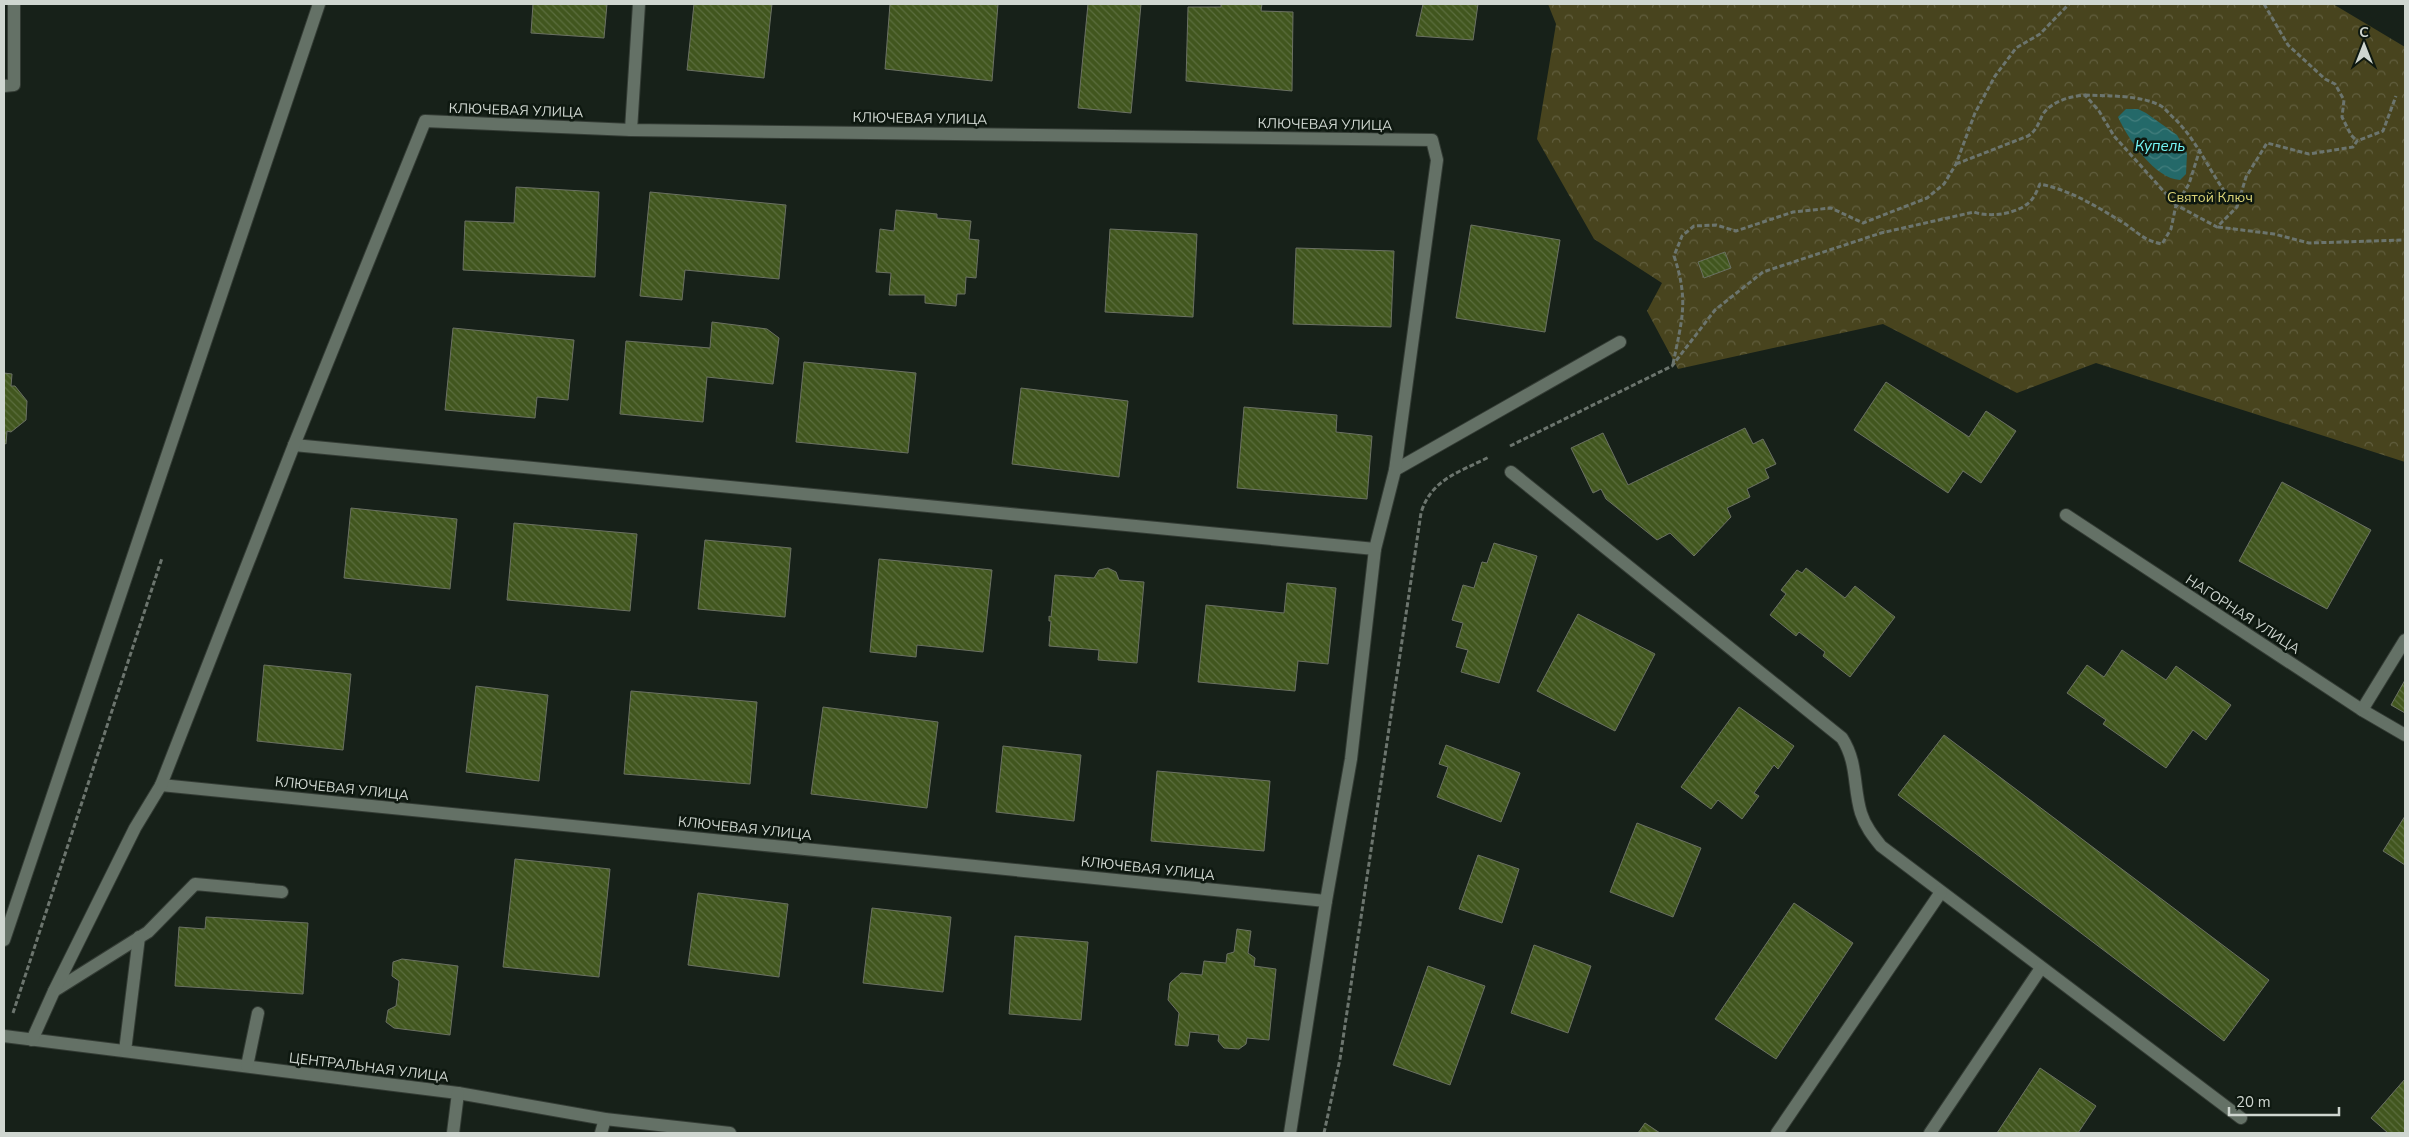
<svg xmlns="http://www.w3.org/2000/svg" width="2409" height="1137" font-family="'Nunito Sans',sans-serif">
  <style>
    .park { fill: url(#park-crowns) }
    .water { fill: url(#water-waves) }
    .building { fill: url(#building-back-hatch); stroke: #6b7163 }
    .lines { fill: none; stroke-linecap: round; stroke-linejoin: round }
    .minor-casing { stroke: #343c35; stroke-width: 14 }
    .path { stroke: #6c756e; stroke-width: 3; stroke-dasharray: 5 2.5; stroke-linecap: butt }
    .minor { stroke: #647166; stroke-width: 12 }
    .labels { text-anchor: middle; stroke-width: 5; stroke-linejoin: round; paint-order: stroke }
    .street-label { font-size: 14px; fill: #cfd6d0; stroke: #0e1810 }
    .park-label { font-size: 14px; fill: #dcd477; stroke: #0e1810 }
    .water-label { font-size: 15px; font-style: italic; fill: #75f7f7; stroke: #0e1810 }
  </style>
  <defs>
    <pattern id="park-crowns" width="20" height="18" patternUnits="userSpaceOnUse" patternTransform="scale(1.25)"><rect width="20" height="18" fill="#48441e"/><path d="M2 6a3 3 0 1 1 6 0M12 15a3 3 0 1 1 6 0" fill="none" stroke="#615e3e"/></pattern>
    <pattern id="water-waves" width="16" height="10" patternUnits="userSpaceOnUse" patternTransform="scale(1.25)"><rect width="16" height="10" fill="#246969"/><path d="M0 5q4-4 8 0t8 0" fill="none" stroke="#437e7d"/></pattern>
    <pattern id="building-back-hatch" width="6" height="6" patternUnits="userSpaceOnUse" patternTransform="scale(1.25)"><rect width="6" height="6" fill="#41561e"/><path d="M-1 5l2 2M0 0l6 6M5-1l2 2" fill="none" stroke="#5b6e3e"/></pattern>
  </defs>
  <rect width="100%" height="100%" fill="#172119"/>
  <!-- park -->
  <path class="park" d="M1548 4H2333L2405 47V462L2096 363 2017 393 1883 324 1678 369 1647 311 1662 283 1594 239 1537 139 1556 24Z"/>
  <!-- water -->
  <path class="water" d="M2126 109H2138L2146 113 2177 135 2187 153 2186 174 2180 180C2155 179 2128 139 2118 117Z"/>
  <!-- building -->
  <g class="building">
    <path d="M533 4H607L604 38 531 33Z"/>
    <path d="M694 4H772L764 78 687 70Z"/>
    <path d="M890 4H998L992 81 885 69Z"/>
    <path d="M1088 4H1141L1131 113 1078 108Z"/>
    <path d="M1221 4H1262L1261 11 1293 12 1292 91 1186 81 1188 7H1221Z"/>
    <path d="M1423 4H1478L1473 40 1416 36Z"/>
    <path d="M516 187 599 192 595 277 463 270 465 221 514 223Z"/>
    <path d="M650 192 786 205 779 279 685 270 682 300 640 296Z"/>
    <path d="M896 210 937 214V218L971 221 969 239 979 240 976 278 966 277 965 294H957L956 306 925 303V295H889L891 273 876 272 880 229 894 231Z"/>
    <path d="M1471 225 1560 240 1545 332 1456 318Z"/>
    <path d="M1110 229 1197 234 1193 317 1105 312Z"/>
    <path d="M1296 248 1394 251 1391 327 1293 324Z"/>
    <path d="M1725 252 1731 268 1704 278 1698 262Z"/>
    <path d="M712 322 767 329 779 338 773 384 707 377 703 422 620 414 626 341 710 348Z"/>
    <path d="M453 328 574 340 568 400 537 397 535 418 445 410Z"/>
    <path d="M804 362 916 373 908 453 796 442Z"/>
    <path d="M4 373 12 374 11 386H15L27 401 26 420 11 432 7 431 6 444 4 443Z"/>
    <path d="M1886 382 1969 437 1986 411 2016 431 1981 483 1963 471 1948 493 1854 430Z"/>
    <path d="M1021 388 1128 401 1119 477 1012 464Z"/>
    <path d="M1244 407 1337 415 1336 432 1372 436 1367 499 1237 488Z"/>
    <path d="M1745 428 1753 444 1763 439 1776 464 1765 469 1769 478 1747 489 1750 497 1727 508 1731 517 1694 556 1670 533 1657 540 1606 499 1601 489 1593 493 1571 448 1603 433 1628 485Z"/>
    <path d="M2282 482 2371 530 2327 609 2239 561Z"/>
    <path d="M351 508 457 519 450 589 344 578Z"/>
    <path d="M514 523 637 534 630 611 507 600Z"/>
    <path d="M705 540 791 548 785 617 698 609Z"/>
    <path d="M1494 543 1537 556 1499 683 1461 672 1468 650 1456 647 1463 623 1452 620 1463 585 1474 588 1482 562 1487 563Z"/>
    <path d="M879 559 992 570 983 652 917 645 916 657 870 652Z"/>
    <path d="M1108 568 1116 572 1119 580 1144 582 1137 663 1098 660 1099 650 1049 646 1051 621H1049V616L1051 617 1055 575 1094 578 1099 570Z"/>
    <path d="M1806 568 1845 598 1855 586 1895 617 1850 677 1823 656 1825 652 1799 632 1796 636 1770 615 1786 594 1781 590 1797 570 1802 573Z"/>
    <path d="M1287 583 1336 588 1328 664 1298 661 1295 691 1198 682 1206 605 1284 613Z"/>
    <path d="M1578 614 1655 654 1615 731 1537 691Z"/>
    <path d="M2122 650 2166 680 2176 666 2231 705 2206 740 2193 730 2166 768 2103 724 2106 720 2067 693 2087 665 2104 677Z"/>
    <path d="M264 665 351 674 343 750 257 741Z"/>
    <path d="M2405 680V713L2391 705Z"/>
    <path d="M476 686 548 695 539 781 466 772Z"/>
    <path d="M631 691 757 702 750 784 624 774Z"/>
    <path d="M823 707 938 722 927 808 811 794Z"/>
    <path d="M1739 707 1794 746 1778 769 1774 765 1754 793 1759 796 1742 819 1718 800 1711 809 1681 787Z"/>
    <path d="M1944 735 2269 980 2224 1041 1898 795Z"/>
    <path d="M1446 745 1520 773 1501 822 1437 797 1448 767 1439 764Z"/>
    <path d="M1003 746 1081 755 1074 821 996 812Z"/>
    <path d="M1157 771 1270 781 1264 851 1151 841Z"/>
    <path d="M2405 816V865L2383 851Z"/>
    <path d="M1637 823 1701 848 1673 917 1610 892Z"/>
    <path d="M1478 855 1519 869 1502 923 1459 909Z"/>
    <path d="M515 859 610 869 599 977 503 967Z"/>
    <path d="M698 893 788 904 779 977 688 965Z"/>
    <path d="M1794 903 1853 943 1776 1059 1715 1019Z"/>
    <path d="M872 908 951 917 943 992 863 983Z"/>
    <path d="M206 917 308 923 303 994 175 986 179 927 205 929Z"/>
    <path d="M1237 929 1251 931 1248 953 1255 958 1254 966 1276 969 1269 1040 1247 1038 1246 1044 1239 1049 1224 1048 1218 1041 1219 1035 1190 1032 1188 1046 1175 1045 1179 1013 1168 1000 1170 983 1181 973 1202 975 1204 961 1226 963 1227 954 1234 952Z"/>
    <path d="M1015 936 1088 942 1081 1020 1009 1014Z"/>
    <path d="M1534 945 1591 966 1568 1033 1511 1013Z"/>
    <path d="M402 959 458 966 450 1035 394 1028 386 1022 388 1010 396 1006 399 981 392 976 393 962Z"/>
    <path d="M1428 966 1485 986 1450 1085 1393 1065Z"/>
    <path d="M2040 1068 2096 1106 2078 1133H1997Z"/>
    <path d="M2405 1079V1133H2388L2371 1118Z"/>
    <path d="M1645 1123 1660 1133H1638Z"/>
  </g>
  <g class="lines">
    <!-- minor casing -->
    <g class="minor-casing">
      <g id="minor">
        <path d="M4 86 14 85V4"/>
        <path d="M631 130 639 4"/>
        <path d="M294 445 1375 549"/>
        <path d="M1395 470 1620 342"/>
        <path d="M1511 472 1842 738C1858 763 1853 787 1861 813 1865 826 1873 836 1881 846L2241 1118"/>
        <path d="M2066 515 2362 710 2405 735"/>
        <path d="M2362 710 2405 640"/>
        <path d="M161 785 1326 901"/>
        <path d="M4 940 319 4"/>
        <path d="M54 991 148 932 195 884 282 892"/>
        <path d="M4 1036 458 1093 605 1119 730 1133"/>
        <path d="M32 1040 54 991 135 828 161 785 294 445 425 121 631 130 1432 140 1437 160 1395 470 1375 549 1351 759 1326 901 1290 1133"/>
        <path d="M125 1051 139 937"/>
        <path d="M247 1066 258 1013"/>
        <path d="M453 1133 458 1093"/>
        <path d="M601 1133 605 1119"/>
        <path d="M1777 1133 1941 892"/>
        <path d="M1930 1133 2041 968"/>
      </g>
    </g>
    <!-- path -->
    <g class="path">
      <path d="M2264 4 2288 45 2325 79 2335 84 2344 100 2342 117 2351 135 2357 141"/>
      <path d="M2085 95C2107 96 2142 95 2161 106 2166 109 2170 115 2175 119 2201 145 2212 179 2236 206"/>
      <path d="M1956 164 2028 136C2037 130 2038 124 2043 114 2052 101 2071 96 2085 95L2099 111 2114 136 2176 205 2217 227 2237 207 2246 177 2267 143 2309 154 2353 147 2357 141 2383 131 2396 96"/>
      <path d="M2218 227 2274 234 2309 243 2405 240"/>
      <path d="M1673 364C1682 319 1689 301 1674 256L1682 236 1694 226 1716 225 1736 231 1793 212 1831 208 1863 223 1927 198 1944 184 1956 164 1975 113 1995 76 2016 48 2040 34 2069 4"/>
      <path d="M1510 446 1672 366 1715 310 1763 272 1881 233 1974 212C1990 218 2022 214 2033 198 2036 194 2038 188 2040 184 2070 190 2096 206 2122 222 2138 232 2142 240 2162 244L2171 229 2176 205 2189 184 2200 149"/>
      <path d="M13 1013 162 558"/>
      <path d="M1324 1133 1340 1059 1421 513C1431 479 1460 472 1489 457"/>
    </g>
    <!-- minor -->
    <use href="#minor" class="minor"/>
  </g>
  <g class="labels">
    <!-- street labels -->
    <g class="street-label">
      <text transform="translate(516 110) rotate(2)" y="5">КЛЮЧЕВАЯ УЛИЦА</text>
      <text transform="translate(920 118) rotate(1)" y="5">КЛЮЧЕВАЯ УЛИЦА</text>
      <text transform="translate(1325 124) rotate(1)" y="5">КЛЮЧЕВАЯ УЛИЦА</text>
      <text transform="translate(2243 614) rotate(33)" y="5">НАГОРНАЯ УЛИЦА</text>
      <text transform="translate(342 788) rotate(6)" y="5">КЛЮЧЕВАЯ УЛИЦА</text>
      <text transform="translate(745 828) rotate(6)" y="5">КЛЮЧЕВАЯ УЛИЦА</text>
      <text transform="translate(1148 868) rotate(6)" y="5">КЛЮЧЕВАЯ УЛИЦА</text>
      <text transform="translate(369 1067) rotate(7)" y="5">ЦЕНТРАЛЬНАЯ УЛИЦА</text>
    </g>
    <!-- park labels -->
    <g class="park-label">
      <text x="2210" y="202">Святой Ключ</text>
    </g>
    <!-- water labels -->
    <g class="water-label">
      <text x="2160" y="151">Купель</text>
    </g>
  </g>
  <!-- border -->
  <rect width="2409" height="1137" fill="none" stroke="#cfd6d0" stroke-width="10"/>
  <!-- north arrow -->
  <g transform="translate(2364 45)" stroke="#0e1810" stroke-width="4" paint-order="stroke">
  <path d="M0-4L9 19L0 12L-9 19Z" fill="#cfd6d0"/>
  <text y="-8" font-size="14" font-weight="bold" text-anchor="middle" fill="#cfd6d0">С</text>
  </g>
  <!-- scale -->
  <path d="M2229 1107v8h110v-8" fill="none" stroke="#cfd6d0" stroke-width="2.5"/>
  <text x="2236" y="1107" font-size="15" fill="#cfd6d0" stroke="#0e1810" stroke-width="4" paint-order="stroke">20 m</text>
</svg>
